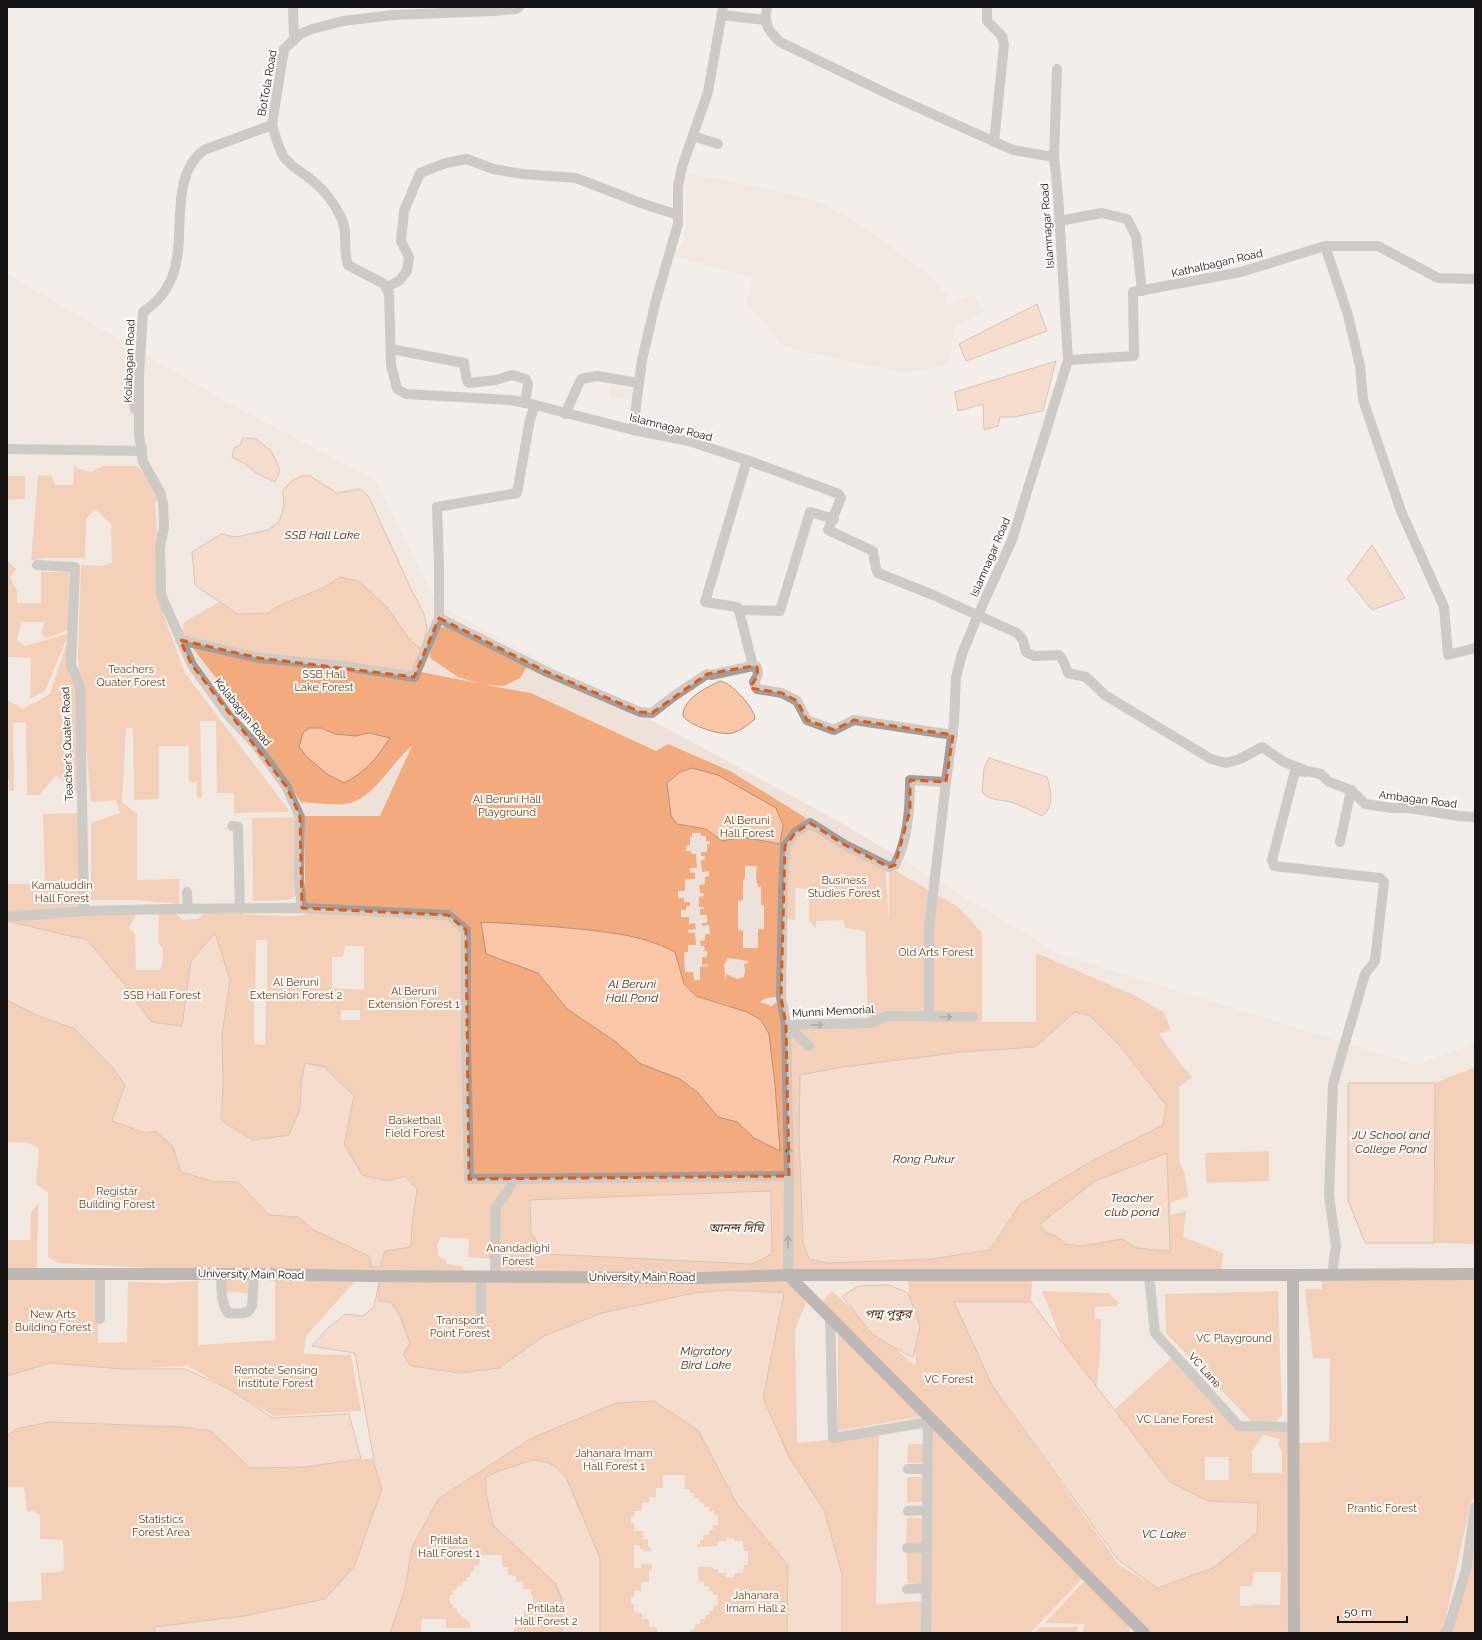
<svg xmlns="http://www.w3.org/2000/svg" width="1482" height="1640" font-family="Raleway,'Noto Sans Bengali',sans-serif">
  <style>
    .built { fill: #eee1d9 }
    .green { fill: #f3aa7d; fill-rule: evenodd }
    .water { fill: #f9c6a8; stroke: #b5917b }
    .lines { fill: none; stroke-linecap: round; stroke-linejoin: round }
    .street { stroke: #a09d9c; stroke-width: 10 }
    .secondary { stroke: #7a7674; stroke-width: 12 }
    .oneway { stroke: #5b5858 }
    .marked { fill: none; stroke: #e8590c; stroke-width: 3; stroke-dasharray: 8 5; stroke-linejoin: round }
    .labels { text-anchor: middle; stroke-width: 4; stroke-linejoin: round; paint-order: stroke }
    .street-label { font-size: 11px; fill: #161413; stroke: #fffcfa }
    .park-label { font-size: 11px; fill: #703c17; stroke: #fffcfa }
    .water-label { font-size: 12px; font-style: italic; fill: #4e2d18; stroke: #fffcfa }
  </style>
  <rect width="100%" height="100%" fill="#f4eeea"/>
  <!-- built -->
  <g class="built">
    <path d="M689 173 785 193 819 202 858 223 927 273 947 295 948 305 974 294 984 312 954 327 950 364 906 373 801 351 779 344 766 323 745 304 753 277 673 256 683 243 686 225 685 201Z"/>
    <path d="M7 274 225 401 375 480 437 604 838 821 1059 954 1416 1065 1475 1043V1633H7Z"/>
    <path d="M612 385 634 390 631 401 609 396Z"/>
  </g>
  <!-- green -->
  <g class="green">
    <path d="M103 466H137L160 492 155 503 164 616 185 673 290 812 234 813V793H217L216 721H200L202 798H197V782H189V746H159V799L134 800 133 728H126L122 802 137 814V880L179 879V904L137 900H91V823L120 813 116 800 91 802 78 657 81 565 103 566 112 563 111 524 95 509 86 519 85 558H44L31 561 38 475 52 476 55 485H73L74 467 91 472Z"/>
    <path d="M7 476H25V499L7 500V560L16 569 10 577 17 591V603H41V572H69L68 630 46 638 41 633 45 622H21L17 641 25 646 69 633 45 691 30 699 31 658 7 657Z"/>
    <path d="M340 577 359 581 387 607 403 630 422 649 416 671 477 683 458 677 430 658V653L439 627H448L527 667 520 678 504 686 485 685 531 693 656 751 668 744 730 771 806 818 796 831 810 823 885 868 889 920V867L958 907 982 933V1022H1036V953L1138 997 1155 1008 1164 1012 1171 1030 1159 1034 1183 1067 1192 1077 1179 1087V1161L1185 1174 1188 1197 1171 1202 1170 1215 1186 1211 1183 1237 1223 1253 1221 1272 788 1275 809 1296 795 1329 797 1443 879 1435 876 1604 923 1601 922 1633H842V1574L824 1511 789 1457 763 1398 784 1293 728 1290 694 1293 670 1299 544 1336 499 1368 460 1373 411 1366 403 1355 379 1301V1282L380 1280 495 1276 496 1207 514 1179 467 1182 507 1183 492 1209 491 1259 468 1257 469 1239 441 1237 437 1245 438 1256 447 1260 446 1264 462 1266 466 1272 254 1274 58 1263 48 1257V1192L36 1184 39 1148 28 1143 7 1142V1000L34 1014 75 1029 113 1068 125 1085 145 1133 156 1131 173 1147 181 1172 211 1181 238 1182 269 1215 298 1217 314 1230 369 1256 375 1267H380L385 1251 411 1247 412 1225 417 1189 405 1176 387 1181 362 1175 344 1144 354 1096 324 1067 305 1063 301 1084 300 1109 289 1135 253 1140 225 1123 221 1118 223 1086 222 1034 230 980 215 933 191 961 183 1026 151 1022 125 985 40 929 7 920V917L137 913 129 928 135 934 136 970H160L162 966 163 949 158 942 159 913H175L183 920 197 919 206 913 293 916 305 915V816H380L412 746C391 762 373 802 344 804 330 805 315 803 301 802L230 696 182 634 184 622 221 601 237 614 267 613 278 606 325 587ZM692 833H701V836H706V841H710V844H707V852H701V856H705V860H701L702 872 709 871V876L705 877V884L699 885 700 893H703L704 896 699 897V907H704V909H700V915H707V923H702V926L709 925 710 934H705V940L700 941 701 946H704L705 950 701 951H707V957H702V965L707 964 708 966 700 967V980H694L693 972H685L684 952H688V945H696L695 933H688V930L696 929 695 923 689 924V917H681V910H686V906H690V902H684V898H678V891H685V879H695V873H690V868H697L696 854H691V851H686V846L690 845V837H692ZM745 866H757L756 878 758 887H761V905H764V929H758V948H743V931L738 930V901L743 900V881L745 878ZM795 888 809 889V920L816 929V921L844 920 845 928 865 931 868 1019 786 1025 781 1000 771 1006 760 1002C765 997 774 997 781 997L782 918 795 920ZM256 940H267V998L255 999ZM345 946H364V990L332 988V957H343ZM675 952 684 984 696 996 728 1005 768 1034 775 1085 780 1151 754 1138 737 1122 718 1117 698 1093 680 1079 641 1064 616 1042 567 1009 538 973ZM728 958 748 961V963L744 964 745 971 744 977 737 979 726 974V985L724 965ZM254 1001H266L265 1045 254 1044ZM341 1010H360V1020H341ZM1075 1012 1090 1016 1121 1047 1166 1105 1163 1125 1092 1161 1020 1204 990 1251 932 1259 829 1263 809 1259 803 1243 799 1133 899 1061 962 1052 1035 1047ZM772 1195V1253L752 1264Z"/>
    <path d="M69 636 76 688 78 793 56 775 39 795H27L26 722 13 723 14 791H9V780H7V700L23 709 50 694Z"/>
    <path d="M79 813 81 909 7 914V884H45L43 814Z"/>
    <path d="M297 817 296 896 288 900 253 901 252 818Z"/>
    <path d="M1475 1067V1244L1434 1243 1435 1083Z"/>
    <path d="M1269 1151V1181L1206 1183 1205 1153Z"/>
    <path d="M38 1204 37 1270H7V1240H30L31 1212Z"/>
    <path d="M225 1276 249 1277 248 1293 224 1292Z"/>
    <path d="M1475 1276V1495L1470 1505 1444 1627 1439 1633H1300L1296 1443 1329 1442 1330 1359 1313 1358 1305 1289H1322V1279Z"/>
    <path d="M7 1278H96L95 1316 98 1322V1343L127 1342 128 1282 166 1283 198 1281V1345L275 1340V1279L356 1280 306 1336 304 1354 351 1355 361 1411 274 1416 188 1366 122 1369 50 1363 7 1377Z"/>
    <path d="M1032 1280 1031 1302H955L992 1385 1119 1565 1157 1588 1213 1568 1257 1533 1258 1503 1208 1501 1170 1482 1114 1410 1175 1355 1239 1426 1289 1427 1291 1633H1150L821 1303 832 1291 914 1365 916 1363 908 1281ZM1263 1435 1280 1439 1278 1445 1282 1451V1473H1252V1451ZM1205 1457H1229V1480H1205ZM1254 1572H1281L1280 1605 1253 1604 1251 1606H1240V1586H1252Z"/>
    <path d="M1042 1291 1109 1293 1119 1303 1116 1306 1095 1307V1319H1101L1100 1355 1095 1402 1075 1373Z"/>
    <path d="M1278 1291 1282 1415 1276 1421 1253 1423 1166 1333 1165 1294Z"/>
    <path d="M838 1333 922 1416 838 1431Z"/>
    <path d="M654 1401 698 1430 737 1504 788 1565 787 1633H690V1630L695 1629V1624H700V1619H705L706 1615H709V1611H713L714 1606 718 1605 717 1595H713V1591H709V1586H704V1582H699L698 1567H713V1569H718V1573H726V1577H734L735 1573H743L744 1565H748V1551H744L743 1541H734V1538H726V1541H718V1546L697 1547V1544H700V1540H703V1535H709V1530H713V1525H718V1516L714 1515V1511H709V1507H704V1503L699 1502V1498H694V1493H690V1489H685V1475H663V1488H656V1497H649V1503H642V1511H635V1516H631V1523H634V1531H643V1539H648V1547H651V1551H643V1549H640V1545H634V1568H641V1564H652V1570H649V1582H641V1591H634V1597H631V1604H634V1612L642 1613V1619H649V1627H657V1633H600V1558L493 1525 555 1583 562 1599V1633H511L514 1632 516 1618H524V1612H531V1604H533V1595H531V1589H523V1582H516V1576L508 1575V1567H502V1555H480L479 1566H474V1571H471L470 1577H467V1581H462V1586H457V1590H453V1595H450V1604H453V1608H457V1613L461 1614V1618H467V1622H470V1628H446V1619H422L421 1633H390L405 1589 412 1547 439 1498 532 1438 615 1403Z"/>
    <path d="M928 1415 1086 1575 1030 1633H926Z"/>
    <path d="M49 1422 104 1425H162L211 1431 251 1468 322 1465 373 1458 382 1489 354 1567 325 1599 244 1616 154 1627 155 1633H7V1602L42 1600 41 1573 59 1572 64 1569 63 1540 40 1539V1515L33 1511 27 1512 24 1487H7V1436L16 1429Z"/>
    <path d="M908 1444H924V1463H907Z"/>
    <rect x="907" y="1477" width="16" height="25"/>
    <path d="M907 1518H924V1543H906Z"/>
    <path d="M1474 1551 1475 1557V1633H1451Z"/>
    <rect x="907" y="1553" width="16" height="30"/>
    <path d="M1085 1580 1130 1625V1633H1083L1084 1624 1045 1623Z"/>
    <path d="M1040 1627H1078L1077 1633H1035Z"/>
  </g>
  <!-- water -->
  <g class="water">
    <path d="M1037 304 1047 331 966 361 959 344Z"/>
    <path d="M1056 361 1043 411 1014 417H1000L998 426 984 430 983 404 958 411 955 392Z"/>
    <path d="M243 438 256 439 271 451 279 467V473L275 482 256 473 244 463 232 457 234 448 240 445Z"/>
    <path d="M301 476H310L337 493 360 489 369 497 410 587 424 614 427 628 422 649 413 643 403 630 387 607 359 581 340 577 325 587 278 606 268 613 237 614C224 603 209 596 195 585L192 552 221 534 236 537 268 530 279 522 284 507 283 491 289 483Z"/>
    <path d="M1372 545 1405 598 1372 610 1347 579Z"/>
    <path d="M720 681C732 683 751 705 755 717L754 720C748 725 740 731 732 733 721 736 690 726 683 716 683 698 706 688 720 681Z"/>
    <path d="M309 728H321L335 734 356 736 369 733 390 738C376 759 367 771 344 783L327 774 307 757 299 747 303 733Z"/>
    <path d="M989 758 1047 777C1051 790 1055 807 1042 816 1033 812 1024 807 1014 803 1002 799 991 802 982 792L984 768Z"/>
    <path d="M692 768 718 775 776 808 783 825 780 844 743 837 722 841 706 829 677 824 671 816 667 783 680 772Z"/>
    <path d="M7 921 87 940 125 985 151 1022 182 1026 191 961 215 933 230 980 222 1034 223 1086 221 1118 225 1123 253 1140 289 1135 300 1109 301 1084 305 1063 324 1067 354 1096 344 1144 362 1175 387 1181 405 1176 417 1189 412 1223 411 1247 385 1251 380 1267H372L369 1256 314 1230 298 1217 269 1215 238 1182 211 1181 181 1172 173 1147 156 1131 145 1133 112 1121 125 1085 113 1068 75 1029 34 1014 7 1000Z"/>
    <path d="M481 922C507 923 533 925 558 927 597 931 640 933 675 952L684 984 696 996 747 1012 761 1020 769 1034 775 1085 780 1151 754 1138 737 1122 718 1117 698 1093 680 1079 641 1064 616 1042 567 1009 538 973 486 954Z"/>
    <path d="M1075 1012 1090 1016 1121 1047 1166 1105 1163 1125 1092 1161 1020 1204 990 1250 932 1259 829 1263 809 1259 803 1243 799 1133 800 1075 843 1067 962 1052 1035 1047Z"/>
    <path d="M1348 1083H1435L1434 1243H1365L1348 1200Z"/>
    <path d="M1167 1153 1170 1251 1136 1248 1122 1239 1081 1246 1066 1244 1056 1236 1046 1233 1040 1224 1095 1181Z"/>
    <path d="M771 1191 772 1254 752 1264 545 1254 531 1233 530 1200Z"/>
    <path d="M379 1282V1301L392 1303 400 1316 410 1343 403 1355 411 1366 460 1373 499 1368 544 1336 602 1313 694 1293 728 1290 784 1293 763 1398 789 1457 824 1510 842 1574V1633H787L788 1565 737 1504 698 1430 654 1401 616 1403 532 1438 439 1498 412 1547 405 1589 390 1633H155L154 1627 244 1616 325 1599 354 1567 382 1489 375 1467 355 1353 312 1346 328 1328 346 1314 363 1316 374 1307Z"/>
    <path d="M889 1285 908 1293 920 1326 913 1358 873 1335 842 1296 858 1286Z"/>
    <path d="M954 1302H1031L1170 1482 1208 1501 1258 1503 1257 1533 1213 1568 1157 1588 1118 1560 992 1385Z"/>
    <path d="M50 1363 122 1369H185L229 1389 273 1418 349 1414 361 1459 305 1467 250 1468 211 1431 183 1427 49 1422 16 1429 7 1436V1376Z"/>
    <path d="M533 1460C550 1462 554 1464 566 1477L600 1558V1633H562V1599L555 1583 493 1525 486 1493V1477L499 1471Z"/>
  </g>
  <g class="lines">
    <!-- street -->
    <g class="street">
      <path d="M293 7 294 40"/>
      <path d="M767 7C764 25 767 29 780 42L890 95 1013 150 1054 157 1058 195 1068 360 1012 540 978 615 962 654 956 677 954 722 946 782 910 780C910 809 908 839 895 865L889 867 845 845 810 823 795 833 785 846 783 891 781 997 786 1025 809 1046"/>
      <path d="M987 7V21L1002 36 1004 45 994 142"/>
      <path d="M722 15 765 20"/>
      <path d="M272 125C275 134 278 148 284 157 293 169 304 173 314 182 325 191 335 205 341 217 349 233 342 249 348 265L384 284 389 293 391 365 397 389 406 394 511 400 535 405 633 430 689 441 752 462 839 494 841 498 828 530 873 551 876 569 878 573 933 595 1017 633 1023 640 1026 652 1034 656 1059 655 1063 660 1068 673 1086 677 1105 695 1211 759 1226 763 1240 759 1262 747 1284 762 1307 771 1321 774 1329 782 1351 790 1365 804 1392 808H1410L1458 816 1475 817"/>
      <path d="M272 125 204 150C169 176 186 234 174 271 169 289 158 302 143 312L139 377V434L143 462 160 492 163 503 164 527 160 547 161 595 192 665 228 715 256 745 286 786 300 817 299 879 302 908"/>
      <path d="M272 125 284 49 300 34 312 29 343 21 393 15 494 11 516 9 519 7"/>
      <path d="M693 136 718 144"/>
      <path d="M1054 157 1057 69"/>
      <path d="M1059 221 1102 213 1127 219 1136 236 1142 291"/>
      <path d="M1325 246 1348 315 1360 366 1363 400 1401 511 1444 607 1448 655 1475 648"/>
      <path d="M386 288 400 280 407 271 409 257 401 241 404 211 420 173 446 163 467 159 493 169 522 174 576 178 641 203 678 215"/>
      <path d="M391 349 464 363 467 381 469 383 496 380 512 375 526 379 528 384 525 403"/>
      <path d="M1068 360 1134 356 1133 292 1241 272 1325 246H1378L1438 278 1474 279"/>
      <path d="M535 405 530 419 517 493 437 507 439 567V618L547 672 640 712 652 713 674 696 707 674 711 675 753 666 757 667 758 675 754 682 757 689 782 693 797 701 807 720 834 730 854 720 953 735"/>
      <path d="M135 409 131 389 139 375"/>
      <path d="M565 414 581 379 597 376 639 383"/>
      <path d="M633 430 642 360 656 300 678 224V187L682 167 708 92 723 7"/>
      <path d="M7 449 142 451 141 446"/>
      <path d="M747 460 705 602 737 607 739 610 780 611 810 512 834 519"/>
      <path d="M37 565 75 567 71 664 80 687 84 911"/>
      <path d="M739 610 753 666"/>
      <path d="M180 640 259 658 345 666 414 677 439 618"/>
      <path d="M1306 772 1295 771 1272 860 1274 866 1380 878 1384 882 1375 961 1365 974 1333 1084 1329 1195 1336 1246 1332 1275"/>
      <path d="M232 826 238 827 240 909"/>
      <path d="M1340 842 1351 790"/>
      <path d="M187 892 188 909"/>
      <path d="M7 917 84 911 168 909 302 908 448 915 466 930V1040L469 1179 789 1176"/>
      <path d="M929 1016V929L946 782"/>
      <path d="M221 1274C222 1287 220 1302 228 1313 237 1313 248 1316 252 1306L254 1274"/>
      <path d="M788 1275 789 1176 786 1025 870 1023 888 1016 973 1017"/>
      <path d="M1149 1275 1155 1333 1239 1426 1293 1427"/>
      <path d="M481 1276V1326"/>
      <path d="M495 1276 496 1207 507 1192 514 1179"/>
      <path d="M830 1317 833 1438 928 1422"/>
      <path d="M100 1319V1274"/>
      <path d="M908 1469H928"/>
      <path d="M908 1511 927 1510"/>
      <path d="M907 1548H927"/>
      <path d="M907 1589 926 1588"/>
      <path d="M926 1633 928 1415"/>
      <path d="M1445 1633 1448 1629 1466 1570 1475 1507"/>
    </g>
    <!-- secondary -->
    <g class="secondary">
      <path d="M7 1274H254L369 1276 702 1278 788 1275H1293L1294 1633"/>
      <path d="M788 1275 1144 1633"/>
      <path d="M1293 1275 1475 1274"/>
    </g>
  </g>
  <!-- one-way arrows -->
  <defs><path id="oneway-shaft" d="M-6 0H5M1.5-3L5.5 0L1.5 3" fill="none" stroke-width="1.6" stroke-linecap="round" stroke-linejoin="round"/></defs>
  <g class="oneway">
    <use href="#oneway-shaft" transform="translate(946 1017)"/>
    <use href="#oneway-shaft" transform="translate(817 1025) rotate(-1)"/>
    <use href="#oneway-shaft" transform="translate(789 1153) rotate(-91)"/>
    <use href="#oneway-shaft" transform="translate(788 1242) rotate(-89)"/>
  </g>
  <!-- marked area -->
  <path d="M0 0H1482V1640H0ZM439 618 547 672 640 712 652 713 707 674 753 666 757 667 758 675 750 688 782 693 797 701 807 720 834 730 854 720 953 735 946 782 910 780V810L895 865 889 867 845 845 810 823 795 833 785 846 781 997 786 1025 789 1176 469 1179 466 930 448 915 302 908 300 817 296 807 286 786 192 665 180 640 259 658 414 677Z" fill="#f4eeea" fill-opacity=".55" fill-rule="evenodd"/>
  <path class="marked" d="M439 618 547 672 640 712 652 713 707 674 753 666 757 667 758 675 750 688 782 693 797 701 807 720 834 730 854 720 953 735 946 782 910 780V810L895 865 889 867 845 845 810 823 795 833 785 846 781 997 786 1025 789 1176 469 1179 466 930 448 915 302 908 300 817 296 807 286 786 192 665 180 640 259 658 414 677Z"/>
  <g class="labels">
    <!-- street labels -->
    <g class="street-label">
      <text transform="translate(267 83) rotate(-80)" y="4">BotTola Road</text>
      <text transform="translate(1047 226) rotate(-94)" y="4">Islamnagar Road</text>
      <text transform="translate(1217 263) rotate(-13)" y="4">Kathalbagan Road</text>
      <text transform="translate(129 361) rotate(-88)" y="4">Kolabagan Road</text>
      <text transform="translate(671 427) rotate(14)" y="4">Islamnagar Road</text>
      <text transform="translate(990 557) rotate(-67)" y="4">Islamnagar Road</text>
      <text transform="translate(243 712) rotate(51)" y="4">Kolabagan Road</text>
      <text transform="translate(67 744) rotate(-92)" y="4">Teacher's Quater Road</text>
      <text transform="translate(1418 799) rotate(7)" y="4">Ambagan Road</text>
      <text transform="translate(833 1011) rotate(-3)" y="4">Munni Memorial</text>
      <text transform="translate(251 1274) rotate(1)" y="4">University Main Road</text>
      <text x="642" y="1281">University Main Road</text>
      <text transform="translate(1205 1370) rotate(48)" y="4">VC Lane</text>
    </g>
    <!-- park labels -->
    <g class="park-label">
      <text x="131" y="673">Teachers<tspan x="131" dy="13">Quater Forest</tspan></text>
      <text x="324" y="678">SSB Hall<tspan x="324" dy="13">Lake Forest</tspan></text>
      <text x="507" y="803">Al Beruni Hall<tspan x="507" dy="13">Playground</tspan></text>
      <text x="747" y="824">Al Beruni<tspan x="747" dy="13">Hall Forest</tspan></text>
      <text x="844" y="884">Business<tspan x="844" dy="13">Studies Forest</tspan></text>
      <text x="62" y="889">Kamaluddin<tspan x="62" dy="13">Hall Forest</tspan></text>
      <text x="936" y="956">Old Arts Forest</text>
      <text x="296" y="986">Al Beruni<tspan x="296" dy="13">Extension Forest 2</tspan></text>
      <text x="414" y="995">Al Beruni<tspan x="414" dy="13">Extension Forest 1</tspan></text>
      <text x="162" y="999">SSB Hall Forest</text>
      <text x="415" y="1124">Basketball<tspan x="415" dy="13">Field Forest</tspan></text>
      <text x="117" y="1195">Registar<tspan x="117" dy="13">Building Forest</tspan></text>
      <text x="518" y="1252">Anandadighi<tspan x="518" dy="13">Forest</tspan></text>
      <text x="53" y="1318">New Arts<tspan x="53" dy="13">Building Forest</tspan></text>
      <text x="460" y="1324">Transport<tspan x="460" dy="13">Point Forest</tspan></text>
      <text x="1234" y="1342">VC Playground</text>
      <text x="276" y="1374">Remote Sensing<tspan x="276" dy="13">Institute Forest</tspan></text>
      <text x="949" y="1383">VC Forest</text>
      <text x="1175" y="1423">VC Lane Forest</text>
      <text x="614" y="1457">Jahanara Imam<tspan x="614" dy="13">Hall Forest 1</tspan></text>
      <text x="1382" y="1512">Prantic Forest</text>
      <text x="161" y="1523">Statistics<tspan x="161" dy="13">Forest Area</tspan></text>
      <text x="449" y="1544">Pritilata<tspan x="449" dy="13">Hall Forest 1</tspan></text>
      <text x="756" y="1599">Jahanara<tspan x="756" dy="13">Imam Hall 2</tspan></text>
      <text x="546" y="1612">Pritilata<tspan x="546" dy="13">Hall Forest 2</tspan></text>
    </g>
    <!-- water labels -->
    <g class="water-label">
      <text x="322" y="539">SSB Hall Lake</text>
      <text x="632" y="988">Al Beruni<tspan x="632" dy="14">Hall Pond</tspan></text>
      <text x="1391" y="1139">JU School and<tspan x="1391" dy="14">College Pond</tspan></text>
      <text x="924" y="1163">Rong Pukur</text>
      <text x="1132" y="1202">Teacher<tspan x="1132" dy="14">club pond</tspan></text>
      <text x="736" y="1232">আনন্দ দিঘি</text>
      <text x="888" y="1318">পদ্ম পুকুর</text>
      <text x="706" y="1355">Migratory<tspan x="706" dy="14">Bird Lake</tspan></text>
      <text x="1164" y="1538">VC Lake</text>
    </g>
  </g>
  <!-- border -->
  <rect width="1482" height="1640" fill="none" stroke="#161413" stroke-width="16"/>
  <!-- scale -->
  <path d="M1338 1616v6h69v-6" fill="none" stroke="#161413" stroke-width="2"/>
  <text x="1344" y="1616" font-size="12" fill="#161413" stroke="#fffcfa" stroke-width="3" paint-order="stroke">50 m</text>
</svg>
